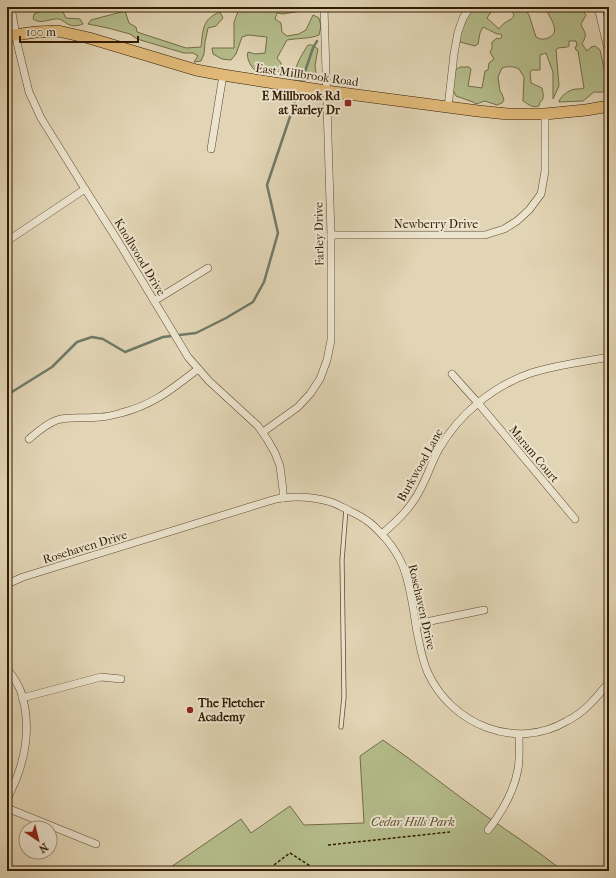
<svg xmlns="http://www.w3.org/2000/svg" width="616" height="878" font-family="'IM FELL French Canon',serif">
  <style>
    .green { fill: #b5bd8c; stroke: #746c46 }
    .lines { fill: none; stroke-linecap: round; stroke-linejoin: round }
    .stream { stroke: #6e7a67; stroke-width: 2.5 }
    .service-casing { stroke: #5f4a2e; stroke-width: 5 }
    .minor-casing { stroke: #5f4a2e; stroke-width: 8 }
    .primary-casing { stroke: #331b01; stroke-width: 12 }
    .path { stroke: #331b01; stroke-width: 1.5; stroke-dasharray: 3 2; stroke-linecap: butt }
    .service { stroke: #ece4cf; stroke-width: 3.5 }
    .minor { stroke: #ece4cf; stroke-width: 7 }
    .primary { stroke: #e1ba7a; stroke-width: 11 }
    .poi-dot { fill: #8f2418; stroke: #ece4cf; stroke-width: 1.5 }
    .labels { text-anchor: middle; stroke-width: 4; stroke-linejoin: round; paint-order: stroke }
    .street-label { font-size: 12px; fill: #331b01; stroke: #ece4cf }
    .poi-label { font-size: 12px; font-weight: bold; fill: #331b01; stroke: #ece4cf; text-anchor: end }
    .park-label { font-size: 12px; font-style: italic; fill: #5a4c2b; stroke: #ece4cf }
  </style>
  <rect width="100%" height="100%" fill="#e2d5b5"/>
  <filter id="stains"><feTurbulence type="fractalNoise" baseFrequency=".005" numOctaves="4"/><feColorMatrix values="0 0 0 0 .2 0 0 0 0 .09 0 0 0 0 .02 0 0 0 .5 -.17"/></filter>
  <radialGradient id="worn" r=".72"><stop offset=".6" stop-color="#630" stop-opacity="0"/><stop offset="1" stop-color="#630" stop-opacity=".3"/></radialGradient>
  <!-- green -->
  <g class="green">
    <path d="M46 7H62L63 12 66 18 80 19 83 24C80 25 74 27 70 25 64 23 62 18 55 19 47 20 40 24 33 19L34 14 44 10Z"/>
    <path d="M238 7H315L313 9 283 14 277 13 275 19 281 23 282 32 287 36 299 34 306 30 313 15 319 18 321 26 319 35C309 39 298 38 287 40L277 58 281 63 280 70 274 74C270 73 258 72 255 70 250 66 246 57 248 52L255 54 265 53 267 37 248 35 242 37 236 54 231 60 222 59 213 54 212 48H234V22L239 9Z"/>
    <path d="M474 7H496L491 12 487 18 499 29C501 26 503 24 506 22 510 19 513 20 514 14L507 7H516L518 11 524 8 529 15 536 37C540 39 543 40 548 38 563 32 548 16 545 7H580L586 15 581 24C585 35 588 32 582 44L587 51 591 47 595 46 600 50 608 86C605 94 601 92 594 92L583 101 559 102V101C562 95 570 89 577 89 579 89 582 89 584 88L578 51 576 50 575 47 577 46 576 41H569V46L567 47 558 48 556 50 559 86 553 99V72L546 53 540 55V70H532L530 72 531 83 542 88C543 94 545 99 540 102L539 106C531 108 530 105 523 101L524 77 519 69C513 66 508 66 502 68L498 77 500 91 502 94 504 100 502 103 497 105 485 101 476 104 473 102 456 96 452 88 454 71 460 67H469L471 69 468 86 482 88 485 71 488 70 489 63 494 59 490 52 492 48V42L497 38 499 39 502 37 501 34H497L483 27 480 33 478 44 475 46 460 42C456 32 467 15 474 7Z"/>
    <path d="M125 11 129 23 136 27 137 32 186 48 201 47C203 30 202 19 220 12L223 18 216 26 208 28 205 42 204 54 201 61 194 62 198 56 193 53H184L137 39 130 34 108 28 88 24 91 20Z"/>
    <path d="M308 45H312L318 49 315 65 316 73 305 81H295C293 68 301 56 308 45Z"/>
    <path d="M383 740C418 764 451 791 486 816 512 834 538 851 563 871H165L241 819 251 833 290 806 304 825 364 823 360 756Z"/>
  </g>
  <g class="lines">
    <!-- stream -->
    <g class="stream">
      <path d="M301 83 313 48 317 41"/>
      <path d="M7 395 52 367 77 342 92 337 103 339 125 352 163 337 196 333 226 318 253 302 264 282 278 233 267 185 299 90"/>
    </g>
    <!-- service casing -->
    <g class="service-casing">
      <path id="service" d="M341 727 344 697 342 560 346 509"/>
    </g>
    <!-- minor casing -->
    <g class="minor-casing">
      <g id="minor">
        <path d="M11 7 18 47 29 92 41 118 85 189 118 241 188 357 209 381 258 426 267 439 275 453 280 466 283 490V498"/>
        <path d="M598 7 609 54"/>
        <path d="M448 107 454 54 458 32 463 18 470 7"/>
        <path d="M211 149 223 75"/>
        <path d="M331 235H485L504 229 517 221 529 210 541 194 545 171V114"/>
        <path d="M7 241 85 189"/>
        <path d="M154 301 208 268"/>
        <path d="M452 374 478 403 575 519"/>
        <path d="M263 432 298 407 310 394 320 379 327 360 331 340V235L324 7"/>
        <path d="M29 439C37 432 46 424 57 420 70 416 86 419 100 417 107 417 114 415 121 413 153 405 172 389 198 369"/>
        <path d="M382 534C398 520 412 507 421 488 428 475 432 461 439 449 459 414 493 386 531 373 556 365 583 362 609 357"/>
        <path d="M7 584 23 577 269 501C273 500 278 498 283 498 299 496 317 498 331 502 337 504 342 507 348 510 354 513 361 516 366 520 374 525 380 532 386 539 392 546 398 555 402 564 411 585 413 610 417 632 420 646 422 660 428 673 452 725 516 751 567 721 585 712 597 697 609 682"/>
        <path d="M416 624 484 610"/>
        <path d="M7 669C12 675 18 684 21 692 30 720 27 750 17 777 14 785 10 792 7 800"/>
        <path d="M22 698 101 677 121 679"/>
        <path d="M7 808 96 844"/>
        <path d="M488 830C502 812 514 792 518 769 520 758 519 746 519 735"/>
      </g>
    </g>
    <!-- primary casing -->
    <g class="primary-casing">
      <path id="primary" d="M7 36 36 32 58 31 89 38 196 70 223 75 326 91 478 111 508 114H545L586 110 609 106"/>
    </g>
    <!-- path -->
    <g class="path">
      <path d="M328 845 450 832"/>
      <path d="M266 871 290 853 318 871"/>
    </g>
    <!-- service -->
    <use href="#service" class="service"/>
    <!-- minor -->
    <use href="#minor" class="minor"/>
    <!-- primary -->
    <use href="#primary" class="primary"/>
  </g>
  <!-- markers -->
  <g class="poi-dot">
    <rect x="344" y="99" width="8" height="8" rx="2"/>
    <circle cx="190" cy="710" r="4"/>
  </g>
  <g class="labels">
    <!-- street labels -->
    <g class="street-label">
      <text transform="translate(307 75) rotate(8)" y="4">East Millbrook Road</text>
      <text x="436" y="228">Newberry Drive</text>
      <text transform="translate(319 234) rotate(-91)" y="4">Farley Drive</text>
      <text transform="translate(140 257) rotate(59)" y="4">Knollwood Drive</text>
      <text transform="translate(534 454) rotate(50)" y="4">Maram Court</text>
      <text transform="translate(420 465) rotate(-61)" y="4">Burkwood Lane</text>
      <text transform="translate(85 547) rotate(-17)" y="4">Rosehaven Drive</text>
      <text transform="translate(422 607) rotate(77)" y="4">Rosehaven Drive</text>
    </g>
    <!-- poi labels -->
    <g class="poi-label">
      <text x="340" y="100">E Millbrook Rd<tspan x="340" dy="14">at Farley Dr</tspan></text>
      <text x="198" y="707" text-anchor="start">The Fletcher<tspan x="198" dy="14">Academy</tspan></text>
    </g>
    <!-- park labels -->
    <g class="park-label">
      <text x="413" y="826">Cedar Hills Park</text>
    </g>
  </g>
  <!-- margin -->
  <rect width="616" height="878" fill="none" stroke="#e2d5b5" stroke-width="24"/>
  <rect x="8" y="8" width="600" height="862" fill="none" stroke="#331b01" stroke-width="2"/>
  <rect x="12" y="12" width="592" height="854" fill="none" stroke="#331b01"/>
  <!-- north arrow -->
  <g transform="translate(38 840) rotate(145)"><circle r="19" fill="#ece4cf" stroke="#a2947d"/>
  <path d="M0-3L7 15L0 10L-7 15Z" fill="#8f2418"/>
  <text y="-6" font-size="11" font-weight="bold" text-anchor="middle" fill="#331b01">N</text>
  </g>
  <!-- scale -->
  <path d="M20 36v6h118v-6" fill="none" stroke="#331b01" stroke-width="2"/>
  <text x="26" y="36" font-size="12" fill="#331b01" stroke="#ece4cf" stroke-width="3" paint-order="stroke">100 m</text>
  <rect width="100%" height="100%" filter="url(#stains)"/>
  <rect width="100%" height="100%" fill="url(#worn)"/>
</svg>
